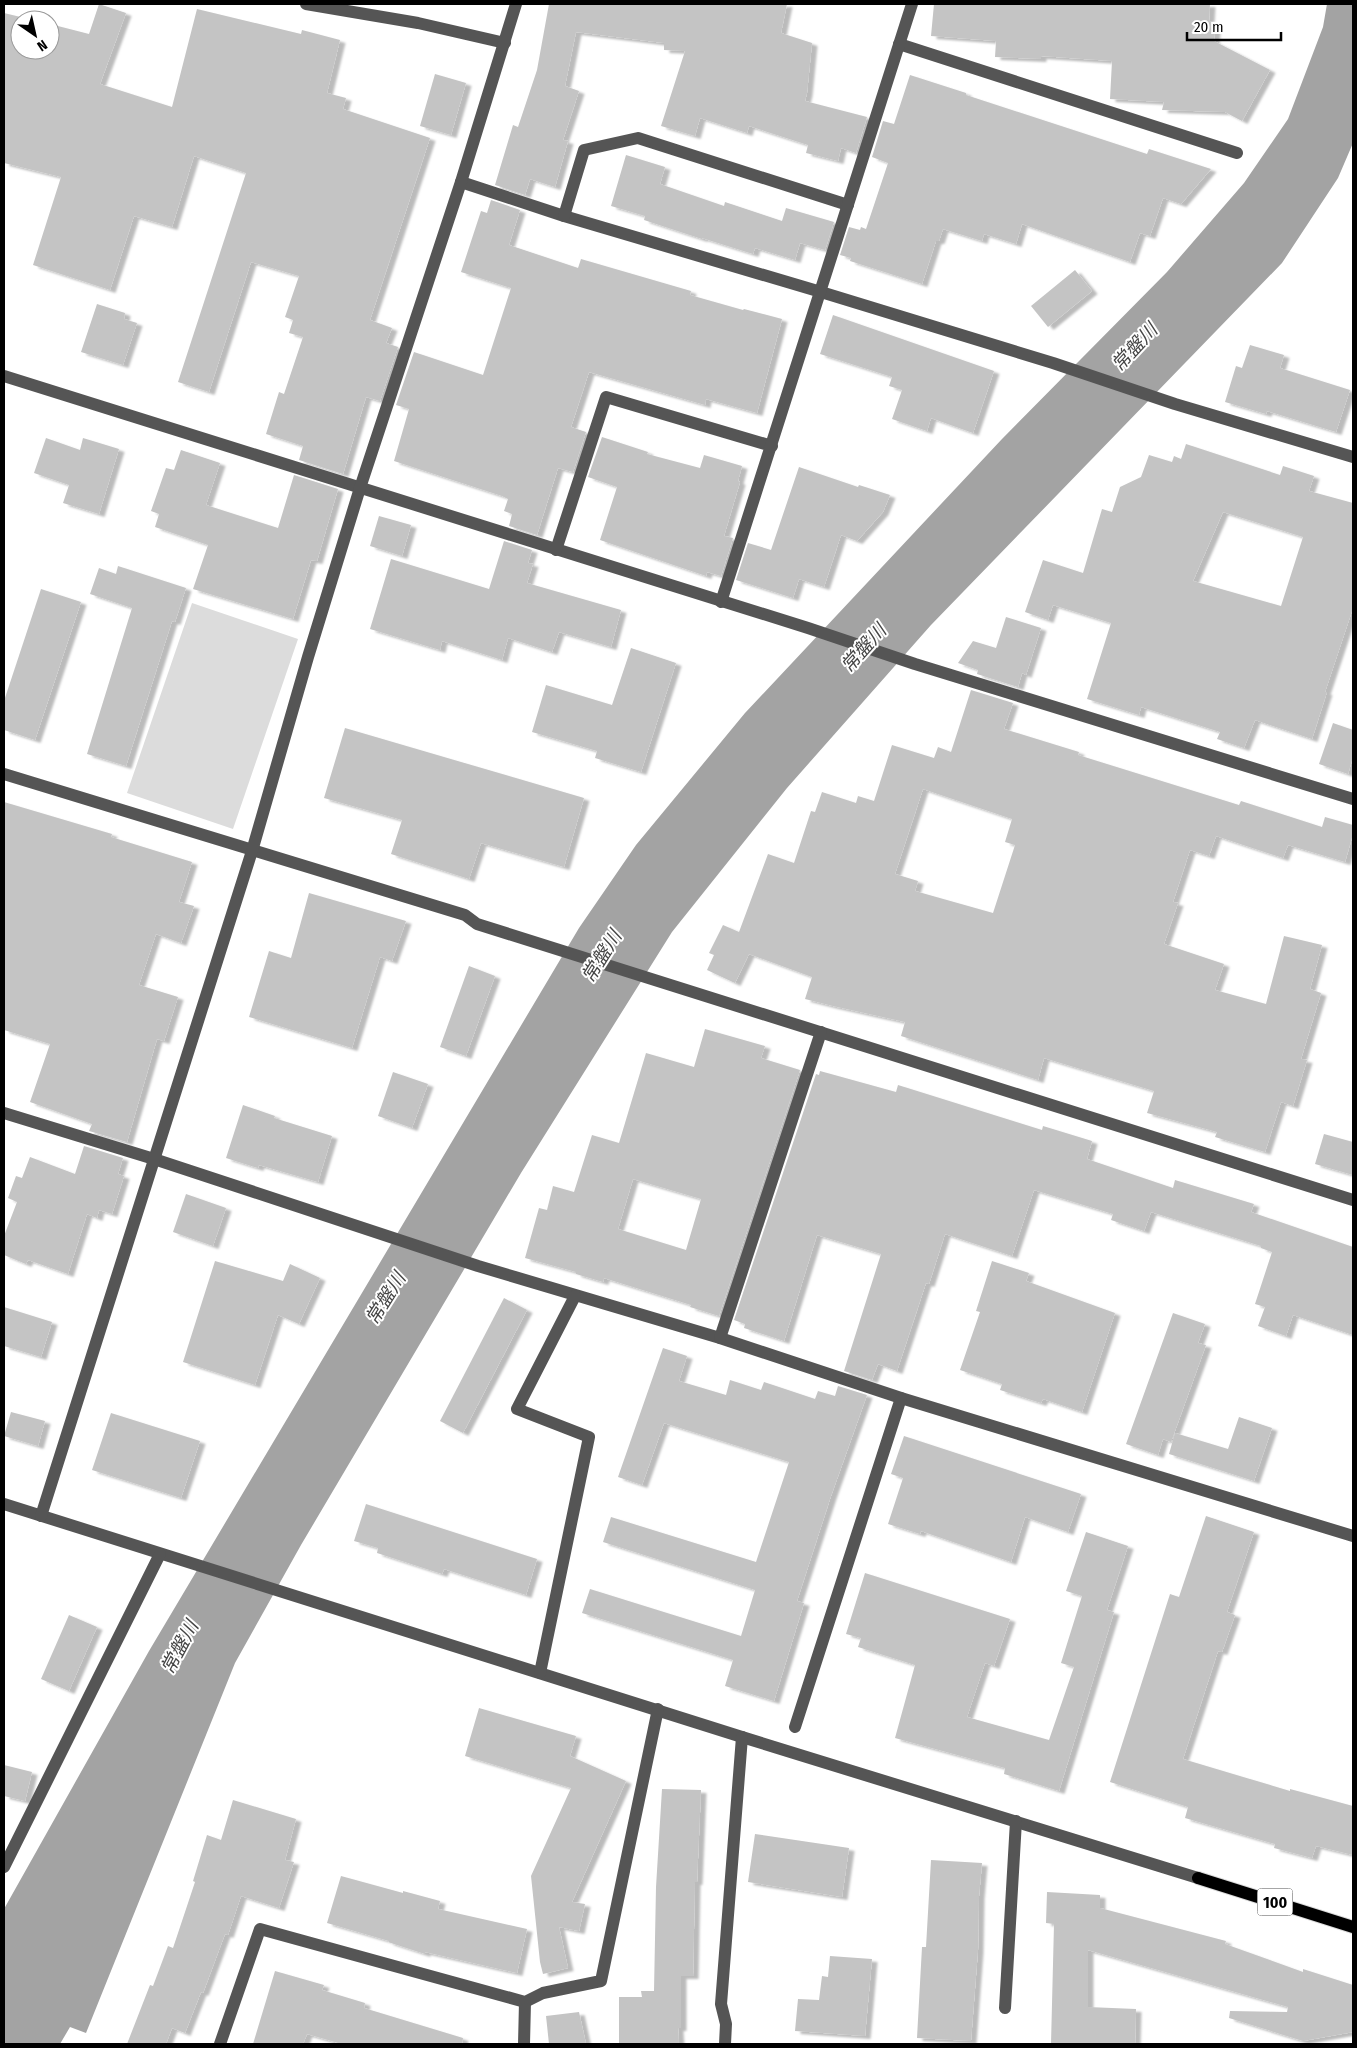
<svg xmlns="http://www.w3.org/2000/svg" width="1357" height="2048" font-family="'Fira Sans Condensed','Noto Sans JP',sans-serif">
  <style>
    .green { fill: #dcdcdc }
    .water { fill: #a3a3a3 }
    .building { fill: #c4c4c4; fill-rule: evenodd; filter: url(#shadow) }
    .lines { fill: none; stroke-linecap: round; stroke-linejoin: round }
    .major-casing { stroke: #dbdbdb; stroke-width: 14 }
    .minor { stroke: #555; stroke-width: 12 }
    .major { stroke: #000; stroke-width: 12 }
    .labels { text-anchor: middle; stroke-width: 4; stroke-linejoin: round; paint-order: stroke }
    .shield { fill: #fff; stroke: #4c4c4c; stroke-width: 1 }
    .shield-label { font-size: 16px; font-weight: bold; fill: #000 }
    .water-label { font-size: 19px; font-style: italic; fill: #444; stroke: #fff }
  </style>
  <defs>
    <filter id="shadow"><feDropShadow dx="5.5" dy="3" stdDeviation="1" flood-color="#0004"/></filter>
  </defs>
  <rect width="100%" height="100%" fill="#fff"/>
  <!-- green -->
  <path class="green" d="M192 603 298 639 233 829 127 793Z"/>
  <!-- water -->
  <path class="water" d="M1327 4H1353V143L1338 178 1282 263 931 625 787 788 672 932 521 1173 301 1545 235 1663 86 2033 70 2027 60 2044H4V1909L149 1651 579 928 636 845 745 713 1002 439 1167 272 1244 183 1288 119 1323 27Z"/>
  <!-- building -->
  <g class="building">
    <path d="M99 4 126 13 100 84 172 107 197 9 301 34 302 30 340 40 327 93 346 98 343 109 430 138 370 320 392 328 386 343 398 347 380 401 366 397 343 474 299 460 303 446 266 434 279 392 284 394 303 337 289 333 293 320 285 317 299 276 251 262 209 392 178 382 246 173 194 156 172 227 134 216 110 290 33 265 61 177 4 163V13L33 20H20V50H50V24L89 34Z"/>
    <path d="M549 4H787L781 33 812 43 807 93 805 101 867 117 856 153 841 148 838 161 806 153 808 145 749 126 747 133 700 118 695 136 661 126 685 51 664 50V43L576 32 565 86 579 91 563 140 568 141 555 187 530 179 525 195 495 185 513 125 518 127 537 70Z"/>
    <path d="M934 4H1210L1209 21 1216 22 1214 41 1270 70 1242 121 1225 112 1162 110 1164 102 1110 99 1112 61 1041 56V59L995 57 996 41 931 36Z"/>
    <path d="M435 74 466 83 451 135 420 126Z"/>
    <path d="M910 75 966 93V95L1147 154 1149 149 1211 169 1181 204 1163 198 1150 236 1140 233 1130 262 1022 224 1016 244 984 234 982 241 943 229 939 241H936L922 284 850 261 851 258 840 255 849 227 860 230 861 227 866 229 888 163 872 157 883 121 894 124Z"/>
    <path d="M626 155 665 167 660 184 724 206 725 202 782 221 786 208 834 222 825 250 800 243 795 260 755 248 753 254 702 238V239L644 220 645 216 611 206Z"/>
    <path d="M491 200 520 210 509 245 578 268 581 259 691 291 690 295 743 310 744 309 782 319 757 413 706 399 705 405 589 372 571 427 586 432 573 472 558 468 537 535 509 526 512 514 504 511 508 499 502 496 394 461 409 409 396 405 414 352 483 375 511 288 461 272 481 211 487 213Z"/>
    <path d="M1075 270 1092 291 1048 327 1031 306Z"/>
    <path d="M97 304 125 313 124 319 137 323 123 365 81 352Z"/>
    <path d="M833 315 994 371 973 433 931 418 927 431 892 419 902 390 889 386 892 377 820 354Z"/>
    <path d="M1250 345 1284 355 1280 368 1350 390 1336 432 1267 411 1266 414 1225 402 1236 366 1242 368Z"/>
    <path d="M602 437 648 452 647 454 700 468 704 455 742 466 738 481 740 482 724 536 733 538 721 576 707 572 706 576 600 540 617 487 588 477Z"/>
    <path d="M46 438 80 450 83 438 119 449 99 514 63 503 69 485 34 473Z"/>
    <path d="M1186 444 1280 475 1283 466 1314 476 1309 491 1353 503V608L1325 692H1327L1312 739 1255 720 1244 748 1217 739 1220 732 1141 707 1139 715 1087 699 1111 623 1053 605 1048 620 1025 612 1043 560 1083 573 1102 509 1112 512 1120 487 1141 477 1149 455 1172 462 1174 456 1181 459ZM1223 512 1303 537 1281 606 1193 581Z"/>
    <path d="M181 450 220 463 206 505 278 528 294 475 338 489 317 561 311 560 293 619 193 589 208 545 155 527 159 514 151 511 166 468 174 470Z"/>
    <path d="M799 467 858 487 859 485 890 495 883 512 857 541 841 535 824 587 799 579 793 598 736 580 748 543 771 550Z"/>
    <path d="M379 516 411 525 402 556 370 546Z"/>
    <path d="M504 541 532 550 528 563 533 564 527 583 621 610 611 647 559 632 552 652 508 638 502 660 442 641 440 650 370 629 391 559 489 589Z"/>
    <path d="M118 566 186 588 175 622 172 621 126 766 87 754 132 608 90 594 99 568 116 574Z"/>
    <path d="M41 589 81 602 35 740 4 730V701Z"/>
    <path d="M1006 617 1041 628 1026 675 1022 673 1018 687 977 674 978 670 958 663 973 641 996 648Z"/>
    <path d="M631 648 676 663 641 772 595 758 597 751 532 732 546 685 612 705Z"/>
    <path d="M971 690 1013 703 1004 729 1079 752 1078 755 1239 805 1241 801 1322 827 1325 817 1353 825V834L1345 862 1288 845 1283 858 1216 836 1209 856 1190 850 1173 902 1178 903 1164 944 1224 964 1215 990 1266 1004 1284 936 1322 945 1310 989 1321 993 1301 1059 1307 1060 1293 1106 1281 1102 1265 1152 1215 1137 1217 1132 1147 1113 1154 1091 1044 1058 1038 1080 901 1036 905 1022 833 1006 805 999 812 977 749 954 735 983 707 970 714 955 709 953 723 925 739 932 768 854 794 863 811 811 815 812 822 792 856 803 858 796 874 801 892 745 934 758 938 747 951 752ZM923 789 1012 819 1005 842 1015 845 993 913 915 891 918 881 895 874Z"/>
    <path d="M1333 723 1353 730V757L1348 774 1319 764Z"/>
    <path d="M345 728 584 798 564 867 481 843 469 879 391 854 402 820 324 798Z"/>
    <path d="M4 802 112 834 111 837 192 862 179 902 194 906 181 943 156 934 139 985 178 997 164 1041 157 1039 127 1142 89 1131 92 1124 30 1102 50 1044 4 1030Z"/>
    <path d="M309 893 406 921 392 961 380 957 352 1048 249 1017 269 951 291 958Z"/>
    <path d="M469 966 495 976 466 1056 440 1047Z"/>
    <path d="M705 1029 765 1046 761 1058 800 1070 719 1316 690 1307 691 1305 604 1278 603 1282 576 1274V1272L525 1258 539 1208 547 1210 553 1186 574 1192 592 1135 619 1143 646 1053 694 1067ZM633 1179 701 1199 686 1250 618 1229Z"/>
    <path d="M820 1071 896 1092 898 1085 1042 1130 1043 1126 1092 1141 1087 1159 1173 1188 1175 1180 1254 1204 1251 1212 1353 1247V1335L1293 1315 1286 1336 1258 1326 1265 1307 1255 1304 1272 1252 1261 1248V1246L1151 1212 1144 1231 1111 1220 1113 1214 1034 1190 1012 1256 945 1234 929 1284 926 1283 897 1371 878 1364 872 1380 844 1371 881 1254 817 1235 784 1341 744 1328 745 1324 734 1320 816 1074 819 1075Z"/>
    <path d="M393 1072 428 1084 412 1128 378 1116Z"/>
    <path d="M243 1105 275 1116 274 1118 332 1136 318 1182 259 1165 258 1168 226 1158Z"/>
    <path d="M1324 1134 1353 1142V1175L1315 1164Z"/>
    <path d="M84 1146 123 1158 118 1174 124 1176 112 1214 99 1210 97 1218 87 1214 68 1274 28 1260 26 1264 4 1255V1236L17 1202 8 1198 16 1176 22 1178 30 1157 75 1174Z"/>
    <path d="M186 1194 226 1208 213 1246 173 1232Z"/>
    <path d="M215 1261 283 1281 290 1264 320 1278 299 1324 278 1315 255 1385 183 1362Z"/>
    <path d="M992 1261 1029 1273 1026 1281 1115 1313 1082 1412 1043 1399 1041 1403 1000 1390 1002 1384 960 1370 980 1312 976 1311Z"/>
    <path d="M504 1298 527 1310 463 1433 440 1421Z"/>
    <path d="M4 1307 52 1322 41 1357 4 1346Z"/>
    <path d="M1173 1313 1205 1324 1198 1343 1206 1345 1171 1442 1163 1439 1158 1455 1126 1444Z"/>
    <path d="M663 1348 687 1356 679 1381 726 1395 730 1380 761 1390 764 1382 815 1399 818 1391 835 1396 838 1386 867 1395 831 1496 797 1601 804 1603 774 1701 725 1686 733 1660 582 1613 590 1589 741 1636 755 1590 603 1542 611 1517 756 1562 789 1462 664 1423 642 1485 618 1477Z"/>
    <path d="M11 1412 45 1421 38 1446 4 1436Z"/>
    <path d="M111 1413 200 1441 181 1498 92 1470Z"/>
    <path d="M1239 1417 1272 1428 1254 1481 1169 1454 1175 1433 1228 1449Z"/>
    <path d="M904 1436 1081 1494 1068 1532 1025 1517 1011 1562 921 1531 920 1534 888 1524 903 1478 891 1474Z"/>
    <path d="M366 1504 537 1559 526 1595 444 1569 442 1574 377 1553 378 1548 354 1541Z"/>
    <path d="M1206 1516 1254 1532 1227 1612 1235 1615 1222 1652 1218 1651 1183 1759 1290 1791V1789L1353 1806V1855L1316 1846 1312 1858 1274 1848 1275 1844 1185 1818 1188 1807 1110 1782 1170 1594 1179 1597Z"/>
    <path d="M1086 1532 1128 1546 1107 1610 1114 1612 1059 1791 1004 1774 1005 1768 895 1738 915 1665 858 1647 861 1638 846 1634 865 1573 1010 1619 994 1666 985 1663 967 1717 1049 1740 1074 1667 1061 1663 1082 1596 1066 1591Z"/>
    <path d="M69 1615 97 1627 69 1691 41 1679Z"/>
    <path d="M479 1708 576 1736 570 1756 626 1781 572 1902 585 1904 579 1931 559 1927 568 1968 543 1974 540 1962 531 1876 571 1788 465 1756Z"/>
    <path d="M4 1765 32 1772 25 1801 4 1796Z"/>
    <path d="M662 1789 701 1790 697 1882H695L693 1976H681V2028H678L679 2044H619V1997H642L641 1991H654L656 1887Z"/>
    <path d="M233 1800 296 1819 285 1860 294 1862 279 1908 241 1896 228 1935 225 1934 203 1993 201 1992 185 2033 172 2028 166 2044H127L150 1985 153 1986 168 1946 173 1948 195 1882 193 1881 207 1835 221 1840Z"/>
    <path d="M755 1834 849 1848 842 1897 748 1882Z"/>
    <path d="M931 1860 982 1863 979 1896 978 1950 971 2041 917 2038 922 1947H926Z"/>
    <path d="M341 1876 403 1893V1891L440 1901 438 1909 527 1929 517 1973 425 1952V1954L388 1942 389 1941 327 1923Z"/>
    <path d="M1047 1892 1100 1895V1908L1226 1941 1225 1944 1303 1972V1969L1353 1985V2032L1303 2041 1229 2018 1230 2011 1287 2012 1288 2007 1088 1950V2007L1136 2009 1135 2044H1051L1054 1924 1046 1923Z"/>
    <path d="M830 1956 872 1959 865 2036 795 2031 798 1999 819 2000 822 1976 828 1977Z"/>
    <path d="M275 1971 324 1985 322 1990 365 2003 364 2008 463 2038 462 2044H342L307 2034 303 2044H253Z"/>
    <path d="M579 2012 586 2044H549L546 2016Z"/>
  </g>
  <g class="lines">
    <!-- major casing -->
    <g class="major-casing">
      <path id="major" d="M1198 1878 1353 1927"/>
    </g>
    <!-- minor -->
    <g class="minor">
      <path d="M306 4 418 23 505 43"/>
      <path d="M899 44 1237 153"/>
      <path d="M461 182 564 216 821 292 1053 363 1175 404 1353 457"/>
      <path d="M564 216 584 150 638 138 848 205"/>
      <path d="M4 376 808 628 915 664 1353 799"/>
      <path d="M556 550 606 397 772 446"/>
      <path d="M721 602 912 4"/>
      <path d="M4 774 465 915 477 924 1353 1200"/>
      <path d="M4 1113 154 1159 478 1266 720 1338 901 1398 1353 1536"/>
      <path d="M720 1338 821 1032"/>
      <path d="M4 1504 742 1737 1198 1878"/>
      <path d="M41 1516 252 851 308 657 360 488 461 182 516 4"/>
      <path d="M540 1673 589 1437 517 1409 575 1296"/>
      <path d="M795 1727 901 1398"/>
      <path d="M4 1867 160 1554"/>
      <path d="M1005 2008 1016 1821"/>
      <path d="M220 2044 260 1929 525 2002 543 1993 601 1981 658 1709"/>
      <path d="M524 2044 525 2002"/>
      <path d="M725 2044 726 2024 721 2004 742 1737"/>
    </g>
    <!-- major -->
    <use href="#major" class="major"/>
  </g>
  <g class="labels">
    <!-- shield labels -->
    <rect class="shield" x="1257.5" y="1888.5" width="35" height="27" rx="4"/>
    <g class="shield-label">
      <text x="1275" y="1908">100</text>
    </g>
    <!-- water labels -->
    <g class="water-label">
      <text transform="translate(1134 347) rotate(-47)" y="7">常盤川</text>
      <text transform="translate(863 648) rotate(-48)" y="7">常盤川</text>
      <text transform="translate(601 956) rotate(-58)" y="7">常盤川</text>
      <text transform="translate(385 1298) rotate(-58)" y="7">常盤川</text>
      <text transform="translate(179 1647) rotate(-62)" y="7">常盤川</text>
    </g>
  </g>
  <!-- border -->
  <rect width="1357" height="2048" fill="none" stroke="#000000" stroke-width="10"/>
  <!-- north arrow -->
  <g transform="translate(35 35) rotate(146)"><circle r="24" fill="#ffffff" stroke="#999999"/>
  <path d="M0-4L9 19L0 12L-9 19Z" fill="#000000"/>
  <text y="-8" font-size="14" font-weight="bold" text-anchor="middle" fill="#000000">N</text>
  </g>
  <!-- scale -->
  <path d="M1187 32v8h94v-8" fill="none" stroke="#000000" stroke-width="2.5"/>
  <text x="1194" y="32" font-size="15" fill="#000000" stroke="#ffffff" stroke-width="4" paint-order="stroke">20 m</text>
</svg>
